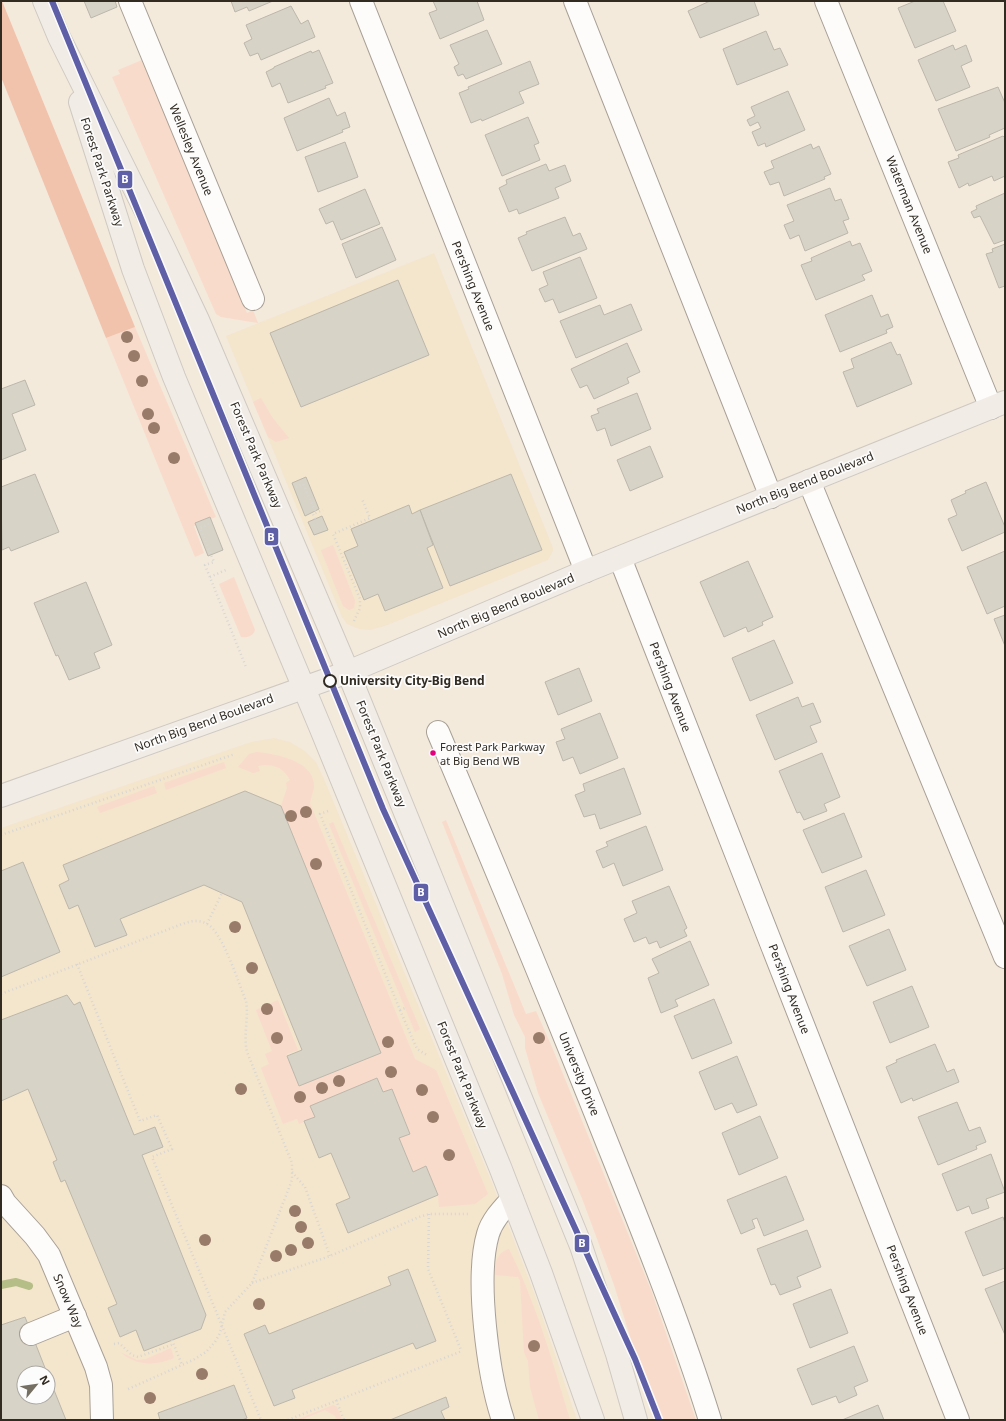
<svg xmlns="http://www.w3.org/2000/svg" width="1006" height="1421" font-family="'Noto Sans',sans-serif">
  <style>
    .built { fill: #f4e5cd; fill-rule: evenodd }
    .green { fill: #f9dbcb }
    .forest { fill: #f1c3ad }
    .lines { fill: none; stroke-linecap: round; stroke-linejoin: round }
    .stream { stroke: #b6be87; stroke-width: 8 }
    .building { fill: #d8d3c7; stroke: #bcb7ab }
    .minor-casing { stroke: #a8a096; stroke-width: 24 }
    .major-casing { stroke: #cec9c2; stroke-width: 24 }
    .path { stroke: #d8d6d1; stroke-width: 2.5; stroke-dasharray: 1 3; stroke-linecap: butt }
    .minor { stroke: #fdfcfa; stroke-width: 22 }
    .major { stroke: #f1ece6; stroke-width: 22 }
    .rail-1-casing { stroke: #fcfcfc; stroke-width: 9 }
    .rail-1 { stroke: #5f5fa8; stroke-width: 6 }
    .tree { fill: #997b6a }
    .stop-dot { fill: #fcfcfc; stroke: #312b21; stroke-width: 2 }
    .bus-dot { fill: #e5007d; stroke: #fcfcfc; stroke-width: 1.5 }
    .labels { text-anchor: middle; stroke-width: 3.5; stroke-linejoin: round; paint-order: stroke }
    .bus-label { font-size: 11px; fill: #312b21; stroke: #fcfcfc; text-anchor: start }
    .street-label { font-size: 12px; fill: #312b21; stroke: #fcfcfc }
    .stop-label { font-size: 12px; font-weight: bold; fill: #312b21; stroke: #fcfcfc; text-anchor: start }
    .line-badge { stroke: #fcfcfc; stroke-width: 1.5 }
    .badge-label { font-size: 11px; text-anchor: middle; font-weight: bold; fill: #fff }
  </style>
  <rect width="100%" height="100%" fill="#f3eadc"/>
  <!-- built -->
  <g class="built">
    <path d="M434 253 553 548V551L548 560 385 626 370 630 359 629 347 624 342 617 226 336Z"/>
    <path d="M274 738 290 742 305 751 316 762 324 779 492 1183 536 1298 577 1420H1V828L251 742ZM24 1373H48V1397H24Z"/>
  </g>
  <!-- green -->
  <g class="green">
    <path d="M142 60 247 313 253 310 258 323 221 317 216 314 112 77 120 74 118 70Z"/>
    <path d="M135 327 216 517 211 519 210 517 195 523 196 525 194 526 204 553 195 557 106 338Z"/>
    <path d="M261 398 272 417 289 438 276 442 268 437 253 402Z"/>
    <path d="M333 545 355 601 354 608 349 610 343 606 321 550Z"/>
    <path d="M234 577 255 630C253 636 248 638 241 637L219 584Z"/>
    <path d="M257 752C276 754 315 761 314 787 313 792 311 798 310 803L415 1059 436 1070 488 1194 475 1204 439 1207 438 1195 426 1166 413 1172 399 1138 410 1133 392 1089 383 1092 377 1078 310 1106 315 1117 299 1124 297 1119 283 1124 261 1068 269 1064 265 1054 272 1051 256 1010 278 1000 298 1050 287 1054 299 1086 381 1052 281 806 287 788 286 783 290 780C283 767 272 763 258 766L260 771 253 773 238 767 249 754Z"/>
    <path d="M224 762 226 768 166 790 164 783Z"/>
    <path d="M154 786 157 793 100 813 97 807Z"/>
    <path d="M446 820 526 1014 536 1011 552 1047 651 1290 696 1420H656L614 1285 583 1201 538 1093 525 1048V1037L514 1015 502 974 442 822Z"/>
    <path d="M333 822 420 1029 415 1032 329 824Z"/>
    <path d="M509 1249C536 1303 553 1363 570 1420H539L530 1387 528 1361 524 1352 520 1281 518 1277 495 1275C495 1263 496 1253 509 1249Z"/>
    <path d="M171 1348 174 1358C155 1366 137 1366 120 1352L137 1360 146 1359Z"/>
    <path d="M333 1405 337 1407 342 1420H337L335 1416 325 1410 301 1420H296Z"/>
  </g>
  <!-- forest -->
  <path class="forest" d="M2 1 135 327 106 338 1 77Z"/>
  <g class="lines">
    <!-- stream -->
    <path class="stream" d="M1 1285 16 1282 29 1286"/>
  </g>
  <!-- building -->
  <g class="building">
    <path d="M84 1H115L117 7 91 18Z"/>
    <path d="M231 1H273L249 11 247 7 235 12Z"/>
    <path d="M433 1H477L484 20 440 39 429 13 437 10Z"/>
    <path d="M710 1H754L759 15 700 38 688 11Z"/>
    <path d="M915 1H943L956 31 915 48 898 8Z"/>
    <path d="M291 6 301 24 308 20 315 37 261 60 258 53 250 56 244 43 252 39 246 25Z"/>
    <path d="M487 30 502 64 466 79 463 74 458 76 454 67 459 64 450 45Z"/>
    <path d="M766 31 774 50 780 48 788 65 737 85 723 49Z"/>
    <path d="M953 45 955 50 966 45 972 61 961 66 970 87 936 101 918 60Z"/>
    <path d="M319 50 333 83 325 86 326 88 288 103 280 83 272 87 266 72 274 68V67L311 51 312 53Z"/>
    <path d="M530 61 539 84 519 92 524 103 482 121 481 119 471 123 459 93 469 89 468 87Z"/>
    <path d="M998 87 1005 103V128L989 135 990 137 956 151 938 109Z"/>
    <path d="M788 91 805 130 766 147 765 143 758 146 752 132 761 128 758 122 750 126 747 120 755 116 751 107Z"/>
    <path d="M329 98 337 116 345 112 350 127 342 130 343 132 297 151 284 118Z"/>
    <path d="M528 117 539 143 534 145 540 160 502 176 485 135Z"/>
    <path d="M1003 136 1005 138V176L994 181 992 176 969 186 968 183 959 188 948 162 959 158 958 155Z"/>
    <path d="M345 142 358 177 318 192 305 157Z"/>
    <path d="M811 144 813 149 819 146 831 174 824 177 825 179 784 196 779 182 770 185 764 172 774 168 771 161Z"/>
    <path d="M546 164 549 171 565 165 571 181 555 188 559 198 519 214 517 209 509 212 499 188 507 184 506 180Z"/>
    <path d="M830 188 835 201 841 199 849 219 843 221 848 233 805 251 799 235 790 239 784 225 794 221 787 205Z"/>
    <path d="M365 189 380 224 341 240 333 221 326 224 319 209Z"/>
    <path d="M1005 193V240L994 244 980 216 974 218 971 212 977 209 976 206Z"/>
    <path d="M565 217 573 236 580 233 587 249 532 271 518 238 527 234 526 232Z"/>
    <path d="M382 227 396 260 356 278 342 244Z"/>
    <path d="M850 241 852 246 860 243 872 271 862 275 865 280 816 300 801 265 812 261 811 258Z"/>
    <path d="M1005 244V286L999 288 986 254 993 252 992 249Z"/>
    <path d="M580 257 597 298 559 313 553 299 545 302 539 289 548 285 543 272Z"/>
    <path d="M398 280 429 355 301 407 270 333Z"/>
    <path d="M872 295 881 317 888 314 893 327 886 330 887 333 840 352 825 315Z"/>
    <path d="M631 304 642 330 576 358 560 321 600 305 604 315Z"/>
    <path d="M891 342 897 355 900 354 912 384 857 407 843 372 854 368 851 359Z"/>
    <path d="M627 343 640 372 627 378 629 383 594 399 587 385 580 388 571 369Z"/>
    <path d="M25 380 35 405 12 414 26 450 1 460V389Z"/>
    <path d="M637 393 651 429 611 446 605 428 597 431 591 416 599 413 597 409Z"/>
    <path d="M650 446 663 477 630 491 617 460Z"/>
    <path d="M35 474 59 532 11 551 9 547 2 550 1 487Z"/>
    <path d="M511 474 542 550 450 586 420 510Z"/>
    <path d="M306 477 319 509 305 516 292 483Z"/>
    <path d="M986 482 1005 527V532L962 551 948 519 957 515 951 500 966 493 965 491Z"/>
    <path d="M409 505 412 514 420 510 433 545 427 548 443 588 385 611 378 594 364 600 344 552 358 546 351 529Z"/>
    <path d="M322 516 328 530 314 535 308 522Z"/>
    <path d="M210 517 223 550 208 556 195 523Z"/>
    <path d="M1005 551V606L987 614 967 567Z"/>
    <path d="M748 561 773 617 762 622 763 625 748 632 746 627 724 637 700 582Z"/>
    <path d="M86 582 112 645 94 653 100 668 69 680 58 655 56 656 34 603Z"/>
    <path d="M1005 615V646L994 619Z"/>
    <path d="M774 640 793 683 750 701 732 658Z"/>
    <path d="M579 668 592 701 558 715 545 682Z"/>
    <path d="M798 697 802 707 813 703 821 722 810 726 817 742 775 760 756 715Z"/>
    <path d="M600 713 618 758 580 774 573 757 563 761 556 742 565 739 561 729Z"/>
    <path d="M822 753 840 797 824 804 827 811 804 820 800 812 797 813 779 771Z"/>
    <path d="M624 768 641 814 600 829 595 814 584 817 575 795 585 791 583 784Z"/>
    <path d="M245 791 281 806 381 1053 299 1086 287 1056 302 1050 242 902 204 885 120 919 127 935 95 947 78 905 69 909 59 885 69 880 63 865Z"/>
    <path d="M844 813 862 857 822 873 803 830Z"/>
    <path d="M646 826 663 870 623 886 614 863 603 868 596 851 608 846 606 842Z"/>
    <path d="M23 862 60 952 1 977V871Z"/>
    <path d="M866 870 885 915 843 932 825 887Z"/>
    <path d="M669 886 687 928 684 930 687 936 660 948 657 941 649 944 646 937 634 942 624 919 637 913 632 901Z"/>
    <path d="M889 929 906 970 867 986 849 946Z"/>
    <path d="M690 941 709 985 675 1000 678 1006 661 1013 648 978 659 973 652 959Z"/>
    <path d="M912 986 929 1027 890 1043 873 1002Z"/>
    <path d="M67 995 74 1005 80 1002 134 1135 155 1127 163 1147 142 1155 206 1315 201 1329 144 1351 136 1330 120 1337 108 1308 117 1304 65 1180 61 1182 53 1162 57 1160 28 1089 1 1101V1020Z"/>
    <path d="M714 999 732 1043 692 1059 674 1016Z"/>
    <path d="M935 1044 947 1072 954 1069 959 1082 913 1101 912 1098 901 1103 886 1067 897 1062 896 1060Z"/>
    <path d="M737 1056 757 1105 737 1113 732 1103 715 1110 699 1072Z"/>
    <path d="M377 1078 383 1092 392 1089 410 1134 399 1138 413 1172 426 1166 438 1195 348 1233 336 1204 350 1198 331 1153 319 1158 304 1121 315 1117 310 1106Z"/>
    <path d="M957 1102 969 1131 980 1127 986 1142 976 1146 977 1149 938 1165 918 1117Z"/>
    <path d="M760 1116 778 1158 739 1175 722 1133Z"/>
    <path d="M991 1154 1005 1192 986 1199 989 1208 972 1214 969 1206 957 1211 942 1174Z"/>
    <path d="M786 1176 804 1220 764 1236 757 1218 752 1220 755 1228 741 1234 727 1200Z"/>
    <path d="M1003 1217 1005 1223V1268L983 1276 965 1232Z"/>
    <path d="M807 1230 821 1267 797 1277 801 1287 780 1295 775 1284 771 1285 757 1249Z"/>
    <path d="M408 1269 436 1341 416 1349 413 1343 292 1390 295 1398 274 1406 244 1334 265 1325 269 1334 391 1285 388 1277Z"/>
    <path d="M1005 1281V1335L985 1289Z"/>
    <path d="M831 1289 848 1333 810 1348 793 1304Z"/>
    <path d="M25 1317 47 1373H24V1397H48V1375L66 1420H1V1325Z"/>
    <path d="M854 1346 868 1381 854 1387 857 1395 839 1403 836 1396 812 1405 797 1369Z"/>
    <path d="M234 1385 247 1418 242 1420H160L158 1413Z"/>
    <path d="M446 1397 449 1407 441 1411 445 1420H390Z"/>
    <path d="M878 1405 884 1420H842Z"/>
  </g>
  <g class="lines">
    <!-- minor casing -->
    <g class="minor-casing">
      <g id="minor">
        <path d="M130 1 253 299"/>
        <path d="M361 1 586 571"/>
        <path d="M575 1 771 497"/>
        <path d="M826 1 991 408"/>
        <path d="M809 481 1005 957"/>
        <path d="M620 558 958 1420"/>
        <path d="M438 732C496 869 553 1006 608 1145 644 1235 681 1327 710 1420"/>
        <path d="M1 1196 5 1203 35 1236 49 1255 96 1367 101 1385 102 1420"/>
        <path d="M31 1334 75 1316"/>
        <path d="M503 1420C488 1375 475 1278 488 1234 492 1220 503 1209 512 1199"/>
      </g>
    </g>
    <!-- major casing -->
    <g class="major-casing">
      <g id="major">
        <path d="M44 1 59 37 163 246 198 320 348 672 581 1246 617 1354 636 1420"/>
        <path d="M80 102 133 269 174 377 321 729 500 1167 541 1273 593 1420"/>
        <path d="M1 796 348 672 586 571 1005 402"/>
      </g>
    </g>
    <!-- path -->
    <g class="path">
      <path d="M296 487 303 484 316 513"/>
      <path d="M315 519 313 514 323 510"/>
      <path d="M209 524 200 528 214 562 205 565 246 667"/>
      <path d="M210 577 228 569"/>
      <path d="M354 621 360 608V599L333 534 370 518 362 499"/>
      <path d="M328 811 320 814 400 1010 405 1008"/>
      <path d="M1 835 235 754"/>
      <path d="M207 924 222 893"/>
      <path d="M77 964 140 1121 157 1115 172 1149 152 1157 261 1420"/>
      <path d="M1 994 177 926C187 922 197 918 207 924 222 931 239 984 246 1001 249 1018 243 1035 247 1052L292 1163V1180L252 1283 225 1312 220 1333 215 1342 206 1352 193 1360 126 1390"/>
      <path d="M400 1010 417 1049 427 1055"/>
      <path d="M292 1172 305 1187 330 1256"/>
      <path d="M429 1214 428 1269 461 1350"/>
      <path d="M252 1283 330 1256 419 1217 429 1214H470"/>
      <path d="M172 1340 182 1365"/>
      <path d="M114 1344 119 1343 132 1355 138 1357 174 1344"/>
      <path d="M336 1400 344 1420"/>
      <path d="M288 1420 462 1351"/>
    </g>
    <!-- minor -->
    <use href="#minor" class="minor"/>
    <!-- major -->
    <use href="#major" class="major"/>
    <!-- rail-1 casing -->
    <g class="rail-1-casing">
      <path id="rail-1" d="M52 1 383 809 635 1359 659 1420"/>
    </g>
    <!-- rail-1 -->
    <use href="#rail-1" class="rail-1"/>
  </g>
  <!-- trees -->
  <g class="tree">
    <circle cx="127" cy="337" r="6"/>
    <circle cx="134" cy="356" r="6"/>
    <circle cx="142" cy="381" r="6"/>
    <circle cx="148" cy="414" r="6"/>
    <circle cx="154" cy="428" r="6"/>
    <circle cx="174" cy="458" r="6"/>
    <circle cx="306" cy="812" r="6"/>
    <circle cx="291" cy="816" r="6"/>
    <circle cx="316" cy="864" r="6"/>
    <circle cx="235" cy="927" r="6"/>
    <circle cx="252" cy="968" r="6"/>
    <circle cx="267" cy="1009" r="6"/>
    <circle cx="277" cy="1038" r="6"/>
    <circle cx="539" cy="1038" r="6"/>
    <circle cx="388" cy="1042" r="6"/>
    <circle cx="391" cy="1072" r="6"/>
    <circle cx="339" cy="1081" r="6"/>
    <circle cx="322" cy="1088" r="6"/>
    <circle cx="241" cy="1089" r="6"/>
    <circle cx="422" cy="1090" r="6"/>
    <circle cx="300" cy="1097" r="6"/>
    <circle cx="433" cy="1117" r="6"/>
    <circle cx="449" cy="1155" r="6"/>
    <circle cx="295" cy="1211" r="6"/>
    <circle cx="301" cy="1227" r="6"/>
    <circle cx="205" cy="1240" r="6"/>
    <circle cx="308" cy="1243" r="6"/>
    <circle cx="291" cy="1250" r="6"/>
    <circle cx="276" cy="1256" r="6"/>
    <circle cx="259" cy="1304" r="6"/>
    <circle cx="534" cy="1346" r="6"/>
    <circle cx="202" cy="1374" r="6"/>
    <circle cx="150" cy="1398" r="6"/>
  </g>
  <!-- markers -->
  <circle class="stop-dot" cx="330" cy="681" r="6"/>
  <circle class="bus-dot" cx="433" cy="753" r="3.5"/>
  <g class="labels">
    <!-- bus labels -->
    <g class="bus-label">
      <text x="440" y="751">Forest Park Parkway<tspan x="440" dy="14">at Big Bend WB</tspan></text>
    </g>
    <!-- street labels -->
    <g class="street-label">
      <text transform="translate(191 150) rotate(68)" y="4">Wellesley Avenue</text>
      <text transform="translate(102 172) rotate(72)" y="4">Forest Park Parkway</text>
      <text transform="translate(909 205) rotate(68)" y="4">Waterman Avenue</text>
      <text transform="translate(473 286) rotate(68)" y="4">Pershing Avenue</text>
      <text transform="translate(256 455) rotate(67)" y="4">Forest Park Parkway</text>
      <text transform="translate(805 483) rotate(-22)" y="4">North Big Bend Boulevard</text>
      <text transform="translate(506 606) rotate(-23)" y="4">North Big Bend Boulevard</text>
      <text transform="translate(670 687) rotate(69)" y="4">Pershing Avenue</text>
      <text transform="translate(204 723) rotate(-20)" y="4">North Big Bend Boulevard</text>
      <text transform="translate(381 754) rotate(68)" y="4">Forest Park Parkway</text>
      <text transform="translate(789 989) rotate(69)" y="4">Pershing Avenue</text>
      <text transform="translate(579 1074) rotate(68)" y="4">University Drive</text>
      <text transform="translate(462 1075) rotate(68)" y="4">Forest Park Parkway</text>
      <text transform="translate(907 1290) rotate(69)" y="4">Pershing Avenue</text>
      <text transform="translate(68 1301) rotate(67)" y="4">Snow Way</text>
    </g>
    <!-- stop labels -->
    <g class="stop-label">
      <text x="340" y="685">University City-Big Bend</text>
    </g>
  </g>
  <g class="line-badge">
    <rect x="117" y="170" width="16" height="19" rx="4" fill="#5f5fa8"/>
    <rect x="264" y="527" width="15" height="19" rx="4" fill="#5f5fa8"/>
    <rect x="413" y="883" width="16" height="19" rx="4" fill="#5f5fa8"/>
    <rect x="574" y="1234" width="16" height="19" rx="4" fill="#5f5fa8"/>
  </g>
  <g class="badge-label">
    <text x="125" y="183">B</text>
    <text x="271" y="541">B</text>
    <text x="421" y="896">B</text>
    <text x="582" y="1247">B</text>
  </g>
  <!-- border -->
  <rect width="1006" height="1421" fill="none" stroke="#312b21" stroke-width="4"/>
  <!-- north arrow -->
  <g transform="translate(36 1385) rotate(61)"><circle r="19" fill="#fcfcfc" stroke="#aba8a4"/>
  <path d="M0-3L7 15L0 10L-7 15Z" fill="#756e62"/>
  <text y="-6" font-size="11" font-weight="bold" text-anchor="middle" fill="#312b21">N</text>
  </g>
</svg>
